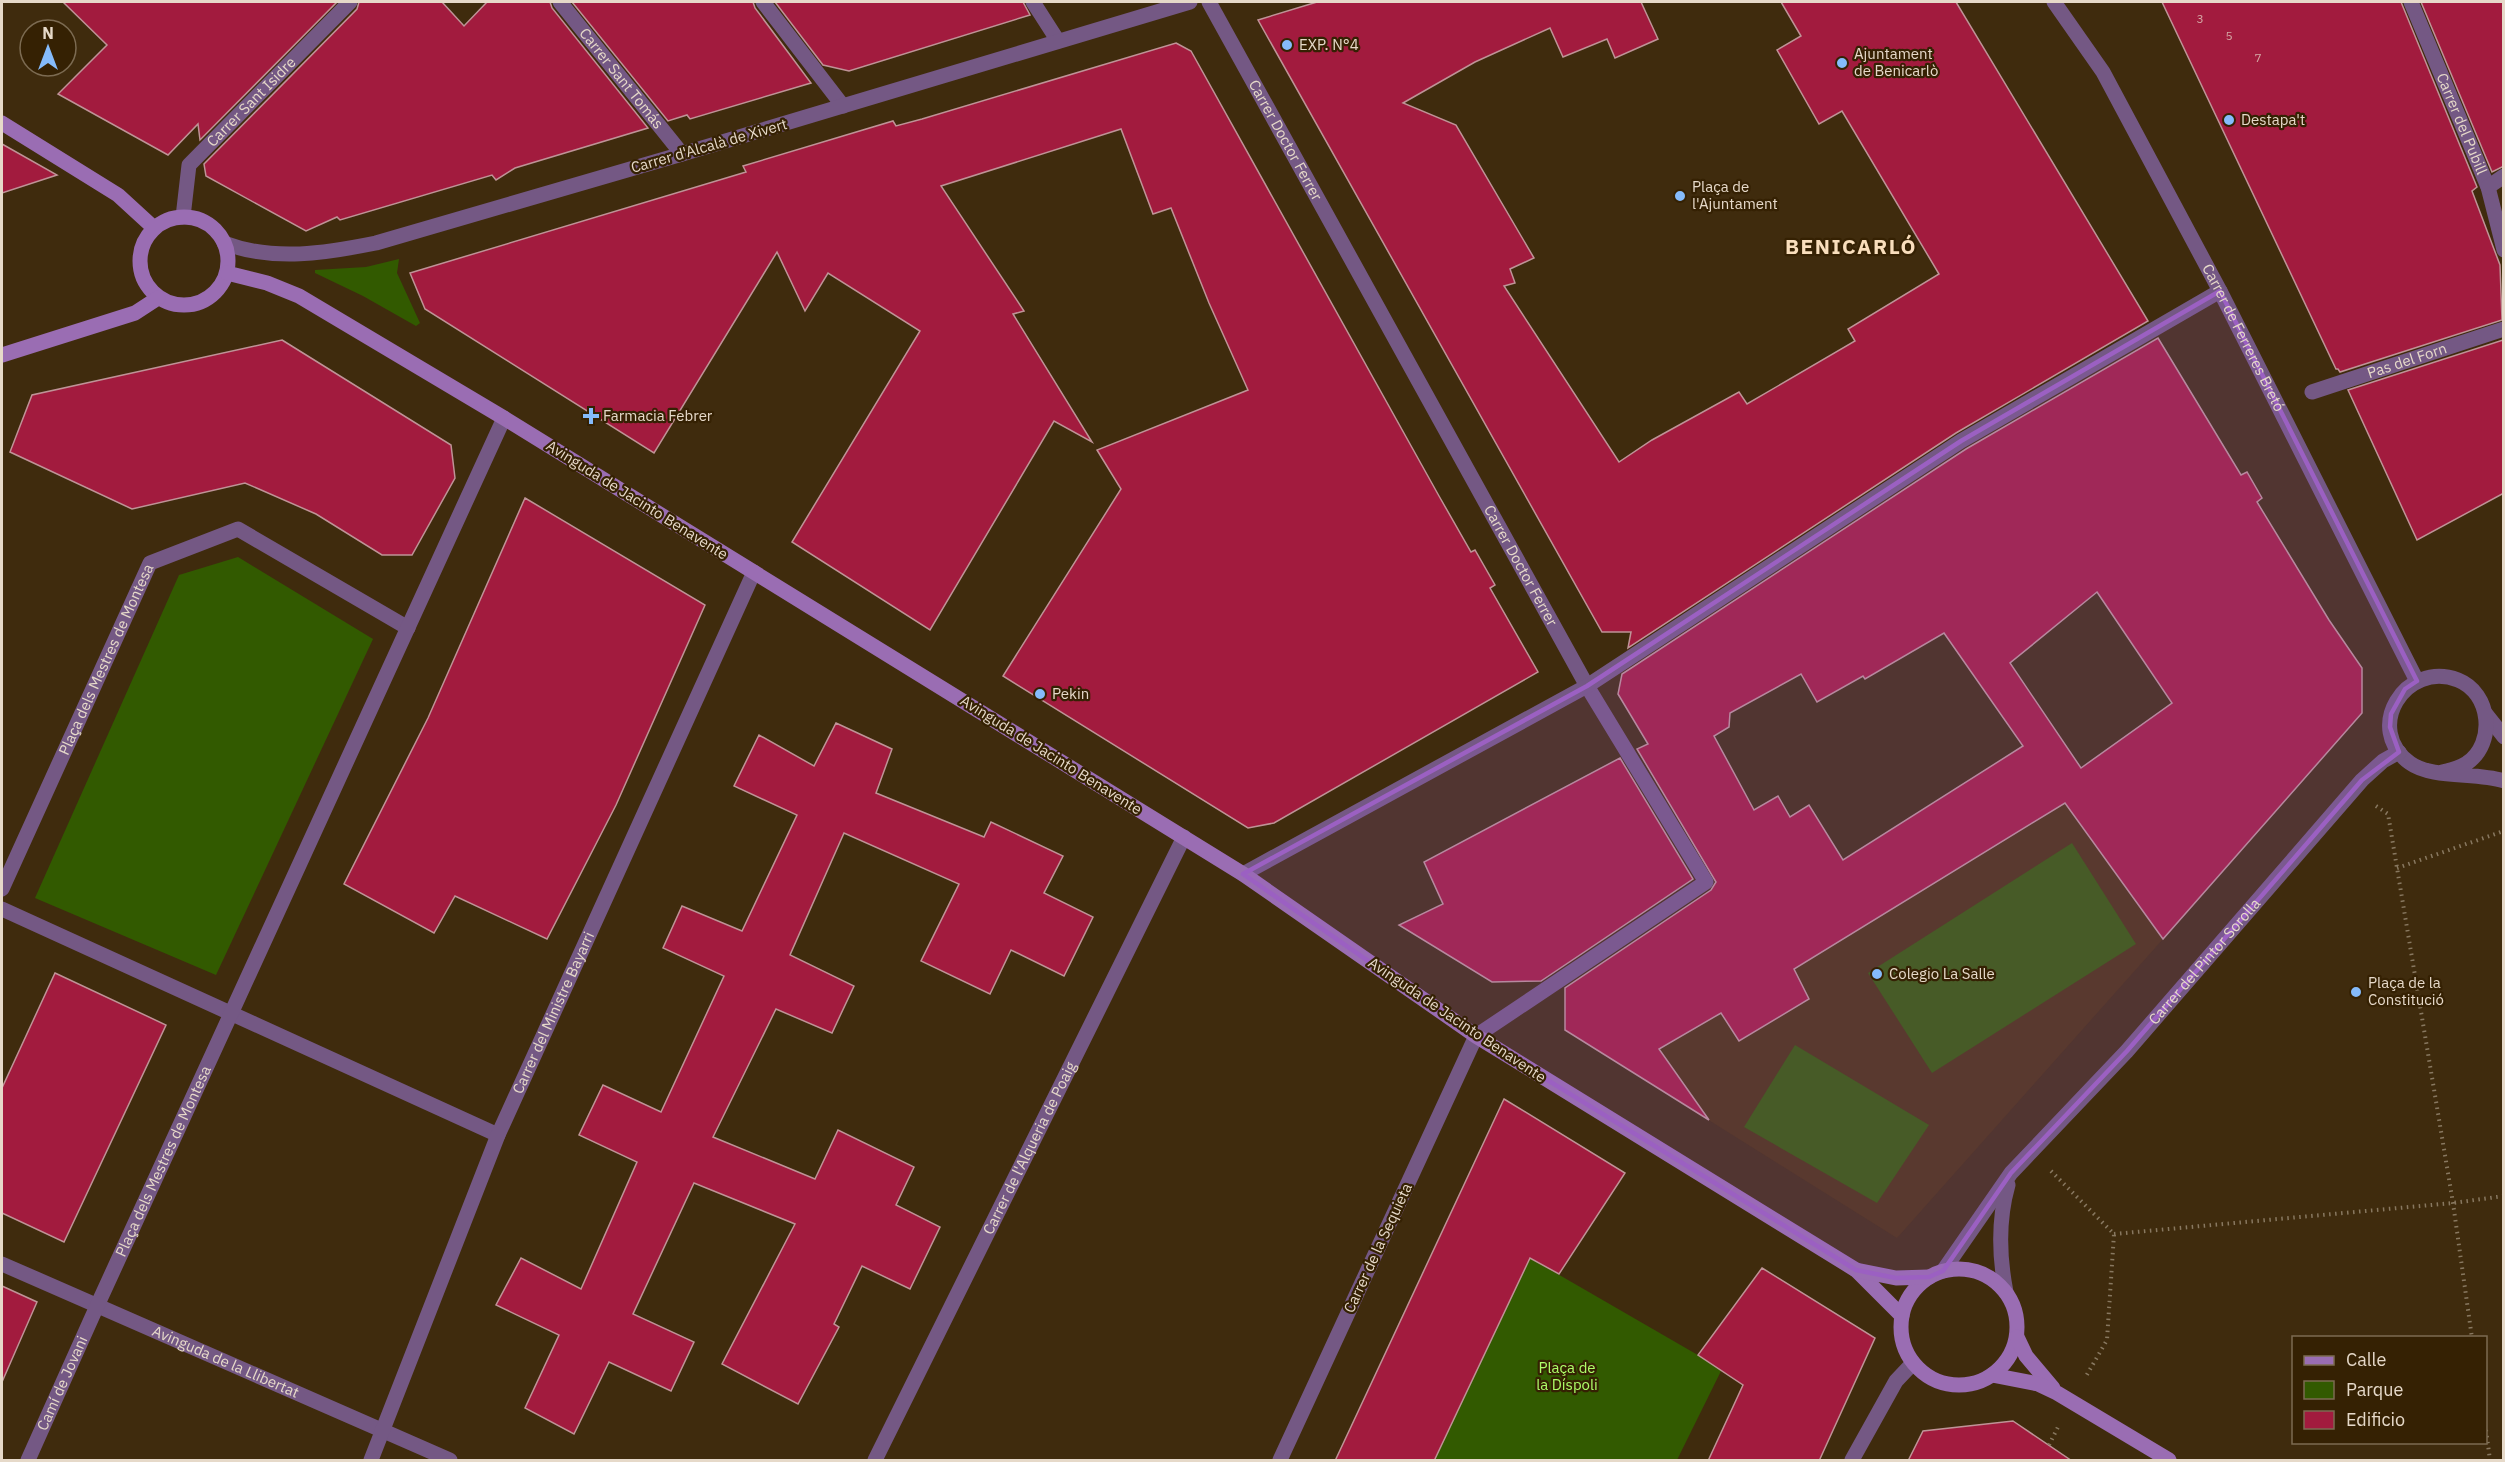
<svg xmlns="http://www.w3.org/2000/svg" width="2505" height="1462" font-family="'IBM Plex Sans',sans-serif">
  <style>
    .built { fill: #49300a }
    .green { fill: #325a00 }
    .building { fill: #a21b3e; stroke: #bf9397; stroke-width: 1.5; fill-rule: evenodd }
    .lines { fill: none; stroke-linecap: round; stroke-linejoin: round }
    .path { stroke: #887860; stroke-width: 4; stroke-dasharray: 1.5 4.5; stroke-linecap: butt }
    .street { stroke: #745884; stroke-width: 15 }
    .secondary { stroke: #9a6db3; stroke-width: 15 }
    .marked { fill: #9b60c2; fill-opacity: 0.2; stroke: #9b60c2; stroke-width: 4.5; stroke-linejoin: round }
    .poi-dot { fill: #85bbfb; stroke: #352103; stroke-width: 2 }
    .labels { text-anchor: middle; stroke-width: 4.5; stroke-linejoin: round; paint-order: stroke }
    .number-label { font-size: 12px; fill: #d5aaa6 }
    .poi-label { font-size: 15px; fill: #e6d9c9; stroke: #352103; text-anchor: start }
    .street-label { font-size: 15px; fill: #e6d9c9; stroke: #352103 }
    .park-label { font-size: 15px; fill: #aefe69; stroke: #352103 }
    .district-label { font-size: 21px; font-weight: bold; letter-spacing: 1.5px; fill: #f9debc; stroke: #352103 }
  </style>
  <rect width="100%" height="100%" fill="#3f2b0d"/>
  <!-- built -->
  <path class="built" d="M2023 746 2163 939 1897 1238 1565 1030 1749 919Z"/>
  <!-- green -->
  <g class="green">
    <path d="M399 259 397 273 420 323 416 326 363 296 315 273V270L366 267Z"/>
    <path d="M238 557 373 639 216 975 35 898 179 575Z"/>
    <path d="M2072 843 2136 944 1932 1073 1868 973Z"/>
    <path d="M1795 1045 1929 1125 1877 1203 1744 1127Z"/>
    <path d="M1530 1258 1722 1369 1677 1460H1434Z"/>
  </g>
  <!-- building -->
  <g class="building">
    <path d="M63 2H337L200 140 198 124 168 155 58 94 107 45Z"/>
    <path d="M359 2H442L464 26 487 2H550L552 8 648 128 515 168 496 180 492 175 340 220 337 217 306 231 206 176 204 164 357 9Z"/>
    <path d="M572 2H753L755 8 811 83 690 119 687 115 668 121Z"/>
    <path d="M775 2H1023L1030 15 849 71 823 65Z"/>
    <path d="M1317 2H1641L1658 39 1615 58 1607 39 1563 57 1550 28 1475 62 1403 103 1456 125 1534 258 1510 269 1515 283 1504 286 1619 462 1652 440 1739 392 1747 404 1855 341 1848 329 1939 274 1842 111 1819 124 1777 50 1801 36 1781 2H1956L2148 321 1956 433 1628 648 1631 632H1602L1258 20Z"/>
    <path d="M2162 2H2401L2477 187 2472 191 2500 265 2502 320 2340 372 2338 369H2336Z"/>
    <path d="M2421 2H2504V166L2492 172Z"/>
    <path d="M1176 43 1191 51 1439 496 1471 552 1475 550 1495 585 1490 588 1538 672 1274 823 1248 828 1003 676 1121 489 1097 450 1248 390 1209 303 1171 208 1153 214 1121 129 941 186 1024 311 1013 314 1092 442 1054 421 930 630 792 542 920 331 828 273 805 311 777 252 654 453 425 309 410 273 746 172 743 166 893 121 896 126 922 119Z"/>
    <path d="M2 144 57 175 2 193Z"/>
    <path d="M2158 338 2241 475 2247 472 2262 498 2257 502 2329 620 2362 668V713L2163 939 2065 803 1794 969 1809 999 1739 1041 1721 1013 1659 1049 1709 1120 1565 1030V988L1711 890 1716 882 1637 749 1648 744 1618 694 1622 674 1966 449ZM2097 592 2172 703 2081 768 2010 663ZM1944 633 2023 746 1843 860 1809 805 1790 817 1778 796 1754 810 1714 736 1729 727 1730 713 1801 674 1817 702 1863 676 1865 679Z"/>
    <path d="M282 340 451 445 455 478 412 555H382L316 514 245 483 132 509 10 452 32 395Z"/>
    <path d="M2503 340 2504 493 2417 540 2348 390Z"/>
    <path d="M525 498 705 605 616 805 547 939 455 896 434 933 344 884 428 718Z"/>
    <path d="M836 723 892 749 876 793 984 837 991 822 1063 856 1044 893 1093 917 1064 976 1011 950 990 994 921 961 959 884 844 833 790 955 854 986 832 1033 776 1009 713 1137 815 1179 838 1130 914 1167 896 1205 940 1227 910 1289 862 1266 834 1324 839 1327 798 1404 722 1364 795 1224 694 1183 633 1314 694 1342 671 1391 609 1362 574 1434 525 1408 559 1335 496 1305 521 1258 581 1289 637 1162 579 1135 603 1085 661 1112 724 976 663 948 682 906 742 931 797 815 734 786 759 735 814 766Z"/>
    <path d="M1620 758 1693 879 1541 981 1492 982 1399 925 1443 904 1424 862Z"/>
    <path d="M55 973 166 1025 64 1242 2 1213V1088Z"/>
    <path d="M1504 1099 1625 1173 1559 1274 1530 1258 1434 1461H1335Z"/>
    <path d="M1762 1268 1875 1338 1819 1461H1708L1743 1385 1698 1355Z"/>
    <path d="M2 1286 37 1302 2 1382Z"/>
    <path d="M2013 1421 2072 1461H1908L1923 1431Z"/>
  </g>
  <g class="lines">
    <!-- path -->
    <g class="path">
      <path d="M2376 806 2388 814 2453 1203 2472 1338"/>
      <path d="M2397 868 2504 831"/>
      <path d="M2051 1171 2114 1234 2107 1340 2085 1378"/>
      <path d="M2114 1234 2453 1203 2504 1196"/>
      <path d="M2486 1430 2490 1460"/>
      <path d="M2049 1445 2058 1427"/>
    </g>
    <!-- street -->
    <g class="street">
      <path id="s1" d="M560 2 682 154"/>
      <path d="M763 2 843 106"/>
      <path d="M1033 2 1058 41"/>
      <path id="s2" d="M1209 2 1587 686 1706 882 1476 1036 1280 1460"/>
      <path id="s3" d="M2054 2 2103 72 2220 291 2417 681"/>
      <path id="s4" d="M2411 2 2488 187 2504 250"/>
      <path d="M2488 187 2504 176"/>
      <path id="s5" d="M183 217 189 165 350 2"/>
      <path d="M224 243C274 262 326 253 376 243L682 154 1190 2"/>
      <path id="s6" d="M2312 392 2504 329"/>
      <path d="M2486 714 2504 737"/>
      <path d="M2442 772C2451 770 2459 768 2467 763 2496 743 2491 693 2458 680 2405 660 2363 729 2410 763 2432 779 2477 772 2504 781"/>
      <path d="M1243 874 1587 686 1961 441 2220 291"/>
      <path id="s7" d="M2 889 150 563 238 529 408 628"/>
      <path d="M2 909 498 1135"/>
      <path id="s8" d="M2 1264 450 1460"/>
      <path id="s9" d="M1943 1271 2011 1173 2127 1051 2362 780 2383 761 2399 752"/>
      <path d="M2006 1292C1999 1256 1998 1220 2008 1185"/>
      <path id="s10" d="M28 1460 97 1306 504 418"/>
      <path id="s11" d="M371 1460 498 1135 754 572"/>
      <path id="s12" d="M875 1460 1184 837"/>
      <path d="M1852 1460 1896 1381 1913 1363"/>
    </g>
    <!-- secondary -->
    <g class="secondary">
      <path d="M2 123 118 195 154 228"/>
      <circle cx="184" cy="261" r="44"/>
      <path d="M227 273 267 283 299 296 504 418 1243 874 1476 1036 1856 1270 1902 1316"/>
      <path d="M2 355 135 313 158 298"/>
      <circle cx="1959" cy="1327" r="58"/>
      <path d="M1856 1270 1896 1278 1929 1277"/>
      <path d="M2017 1337 2026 1356 2053 1388"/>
      <path d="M1992 1375 2038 1384 2057 1393 2169 1460"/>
    </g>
  </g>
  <!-- marked area -->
  <path class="marked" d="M2220 291 2417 681 2405 689 2391 714 2390 727 2399 752 2362 780 2127 1051 2011 1173 1943 1271 1929 1277 1896 1278 1856 1270 1476 1036 1243 874 1587 686 1961 441Z"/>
  <!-- markers -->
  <g class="poi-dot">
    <circle cx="1287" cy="45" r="6"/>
    <circle cx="1842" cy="63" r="6"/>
    <circle cx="2229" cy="120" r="6"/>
    <circle cx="1680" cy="196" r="6"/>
    <path d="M588 407h6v6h6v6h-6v6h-6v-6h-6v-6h6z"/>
    <circle cx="1040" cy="694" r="6"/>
    <circle cx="1877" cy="974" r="6"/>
    <circle cx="2356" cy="992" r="6"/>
  </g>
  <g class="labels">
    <!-- number labels -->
    <g class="number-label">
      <text x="2200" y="23">3</text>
      <text x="2229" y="40">5</text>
      <text x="2258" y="62">7</text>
    </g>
    <!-- poi labels -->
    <g class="poi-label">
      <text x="1299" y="50">EXP. N°4</text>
      <text x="1854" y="59">Ajuntament<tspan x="1854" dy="17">de Benicarlò</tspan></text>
      <text x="2241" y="125">Destapa't</text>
      <text x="1692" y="192">Plaça de<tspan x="1692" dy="17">l'Ajuntament</tspan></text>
      <text x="603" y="421">Farmacia Febrer</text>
      <text x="1052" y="699">Pekin</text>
      <text x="1889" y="979">Colegio La Salle</text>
      <text x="2368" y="988">Plaça de la<tspan x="2368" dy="17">Constitució</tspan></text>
    </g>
    <!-- street labels -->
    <g class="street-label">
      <text dy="5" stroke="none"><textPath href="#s1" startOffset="98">Carrer Sant Tomás</textPath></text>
      <text dy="5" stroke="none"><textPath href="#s5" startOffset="141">Carrer Sant Isidre</textPath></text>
      <text dy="5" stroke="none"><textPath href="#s4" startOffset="132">Carrer del Pubill</textPath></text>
      <text dy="5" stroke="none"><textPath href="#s2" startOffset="158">Carrer Doctor Ferrer</textPath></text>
      <text transform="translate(709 146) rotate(-16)" y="5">Carrer d'Alcalà de Xivert</text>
      <text dy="5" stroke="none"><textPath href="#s3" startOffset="386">Carrer de Ferreres Bretó</textPath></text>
      <text dy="5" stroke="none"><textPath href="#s6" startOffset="100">Pas del Forn</textPath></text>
      <text transform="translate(637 500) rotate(32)" y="5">Avinguda de Jacinto Benavente</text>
      <text dy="5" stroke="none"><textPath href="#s2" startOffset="644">Carrer Doctor Ferrer</textPath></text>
      <text dy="5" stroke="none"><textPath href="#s7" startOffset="252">Plaça dels Mestres de Montesa</textPath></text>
      <text transform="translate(1051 755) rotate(32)" y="5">Avinguda de Jacinto Benavente</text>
      <text dy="5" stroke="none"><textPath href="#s9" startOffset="406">Carrer del Pintor Sorolla</textPath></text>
      <text dy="5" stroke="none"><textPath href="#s11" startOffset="483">Carrer del Ministre Bayarri</textPath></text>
      <text transform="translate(1457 1020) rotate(34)" y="5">Avinguda de Jacinto Benavente</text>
      <text dy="5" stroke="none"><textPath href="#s12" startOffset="348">Carrer de l'Alqueria de Poaig</textPath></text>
      <text dy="5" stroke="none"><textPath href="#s10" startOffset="328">Plaça dels Mestres de Montesa</textPath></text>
      <text transform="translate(1378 1248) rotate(-65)" y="5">Carrer de la Sequieta</text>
      <text dy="5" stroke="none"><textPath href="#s8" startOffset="244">Avinguda de la Llibertat</textPath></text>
      <text dy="5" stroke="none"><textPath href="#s10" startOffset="84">Camí de Jovani</textPath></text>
    </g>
    <!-- park labels -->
    <g class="park-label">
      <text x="1567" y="1373">Plaça de<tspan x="1567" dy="17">la Díspoli</tspan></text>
    </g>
    <!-- district labels -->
    <g class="district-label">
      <text x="1851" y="254">BENICARLÓ</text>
    </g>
  </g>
  <!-- border -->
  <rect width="2505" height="1462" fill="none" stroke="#e6d9c9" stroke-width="6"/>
  <!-- legend -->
  <rect x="2292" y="1336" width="195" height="108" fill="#352103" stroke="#7c6b52" stroke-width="1.5"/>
  <rect x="2304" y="1356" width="30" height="9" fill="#9a6db3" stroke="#7c6b52" stroke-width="1.5"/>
  <text x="2346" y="1366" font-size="18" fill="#e6d9c9">Calle</text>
  <rect x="2304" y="1381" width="30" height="18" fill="#325a00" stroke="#7c6b52" stroke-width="1.5"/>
  <text x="2346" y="1396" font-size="18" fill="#e6d9c9">Parque</text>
  <rect x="2304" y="1411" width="30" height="18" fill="#a21b3e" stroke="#7c6b52" stroke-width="1.5"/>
  <text x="2346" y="1426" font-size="18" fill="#e6d9c9">Edificio</text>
  <!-- north arrow -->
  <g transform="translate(48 48)"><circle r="28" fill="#352103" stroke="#7c6b52" stroke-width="1.5"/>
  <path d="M0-4.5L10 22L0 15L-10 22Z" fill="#85bbfb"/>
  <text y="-9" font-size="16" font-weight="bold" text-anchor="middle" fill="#e6d9c9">N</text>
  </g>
</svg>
